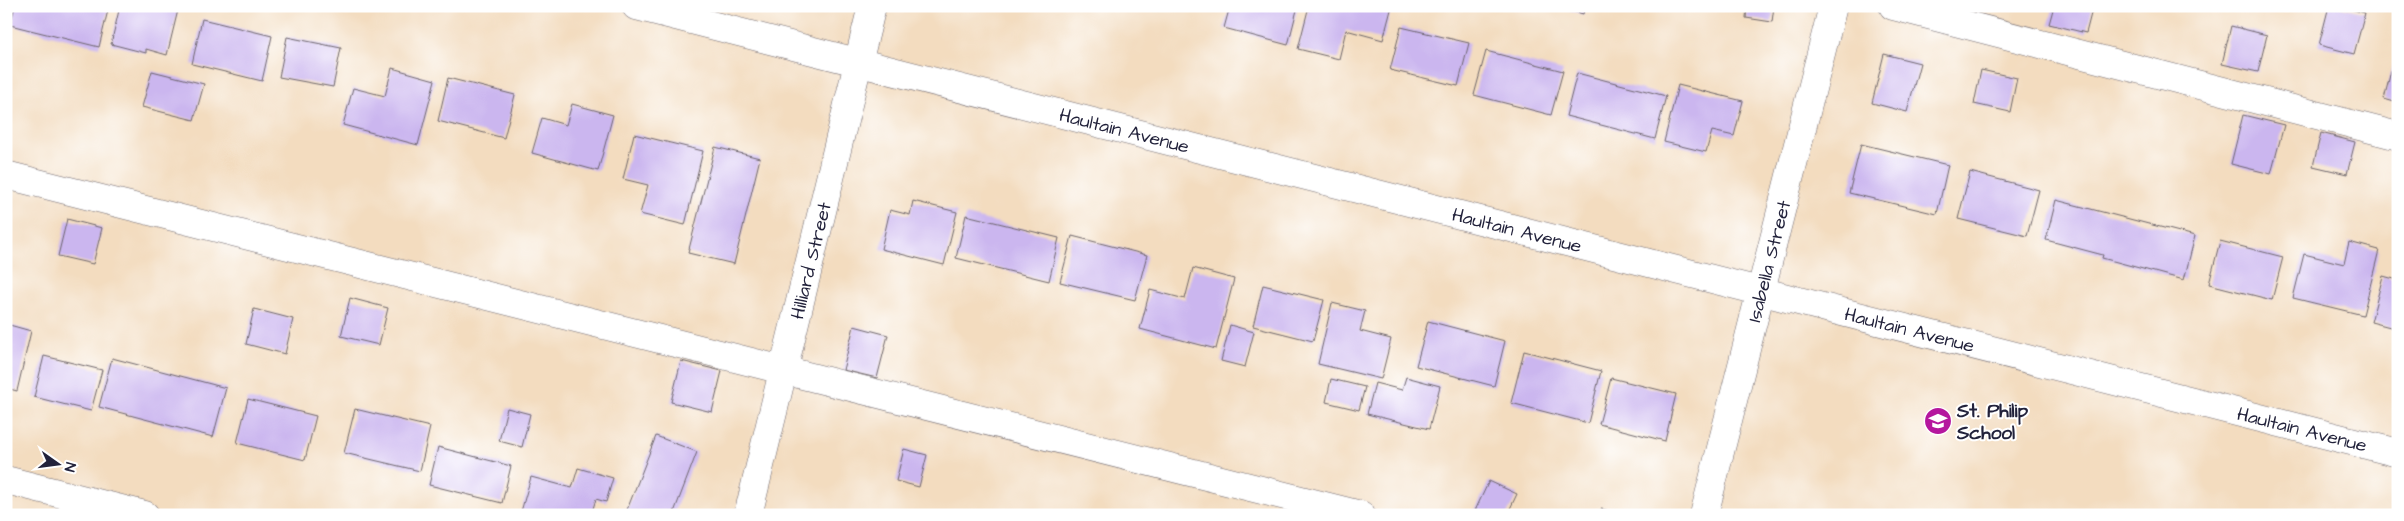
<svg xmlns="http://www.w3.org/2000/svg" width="2404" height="521" font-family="'Architects Daughter',sans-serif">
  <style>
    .building { fill: #cbb6ef }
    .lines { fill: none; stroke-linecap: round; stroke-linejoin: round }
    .minor-casing { stroke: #6b6369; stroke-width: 29 }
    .minor { stroke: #fff; stroke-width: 28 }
    .labels { text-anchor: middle; stroke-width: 4; stroke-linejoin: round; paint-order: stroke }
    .street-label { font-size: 19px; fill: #22223b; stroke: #fff }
    .poi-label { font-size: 19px; font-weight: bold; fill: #22223b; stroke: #fff; text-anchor: start }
  </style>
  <rect width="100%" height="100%" fill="#fff"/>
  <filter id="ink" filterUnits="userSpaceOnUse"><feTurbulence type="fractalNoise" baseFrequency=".02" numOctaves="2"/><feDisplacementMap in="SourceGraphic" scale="10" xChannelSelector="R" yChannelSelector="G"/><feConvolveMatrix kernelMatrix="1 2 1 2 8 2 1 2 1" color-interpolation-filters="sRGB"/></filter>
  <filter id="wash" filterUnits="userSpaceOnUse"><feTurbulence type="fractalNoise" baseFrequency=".0096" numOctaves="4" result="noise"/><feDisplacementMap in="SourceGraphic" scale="20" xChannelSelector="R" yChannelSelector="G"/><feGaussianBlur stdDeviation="1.12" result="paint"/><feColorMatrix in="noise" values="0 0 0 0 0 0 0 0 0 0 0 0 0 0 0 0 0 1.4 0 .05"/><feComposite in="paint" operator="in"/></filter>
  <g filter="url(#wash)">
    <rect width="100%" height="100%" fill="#f3dcbf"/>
    <g id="blocks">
      <!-- building -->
      <g class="building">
        <path d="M15 6H109L99 47 10 25Z"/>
        <path d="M120 6H164L178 10 167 55 146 49V53L111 44Z"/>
        <path d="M1230 6H1298L1288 45 1224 28Z"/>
        <path d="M1309 6H1392L1383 40 1346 30 1339 59 1298 49Z"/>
        <path d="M1556 6H1585L1583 14Z"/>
        <path d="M1747 6H1774L1772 22 1746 18Z"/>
        <path d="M2054 6H2093L2086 33 2049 24Z"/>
        <path d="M2329 6H2339L2365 13 2354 54 2319 45Z"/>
        <path d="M202 19 272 36 262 81 192 64Z"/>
        <path d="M2231 26 2267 35 2258 72 2222 64Z"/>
        <path d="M1401 27 1469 43 1458 86 1390 70Z"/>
        <path d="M287 37 341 48 333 87 279 77Z"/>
        <path d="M1486 51 1563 71 1551 115 1474 95Z"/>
        <path d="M1884 54 1920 63 1907 112 1872 103Z"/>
        <path d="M2393 63 2398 64V103L2384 99Z"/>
        <path d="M392 68 435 80 418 145 343 125 353 88 385 96Z"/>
        <path d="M1981 70 2017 78 2010 112 1974 104Z"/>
        <path d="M152 71 204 84 194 120 142 107Z"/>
        <path d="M1577 73 1666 96 1655 139 1566 116Z"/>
        <path d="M448 78 515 95 504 138 438 121Z"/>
        <path d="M1678 85 1743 101 1734 136 1712 131 1706 152 1664 142Z"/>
        <path d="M572 104 613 115 598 171 532 153 542 118 566 125Z"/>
        <path d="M2243 115 2284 125 2271 174 2231 164Z"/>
        <path d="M2321 133 2355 142 2347 174 2313 166Z"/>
        <path d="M634 134 703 151 685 225 640 214 648 185 623 179Z"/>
        <path d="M1861 144 1948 165 1937 214 1849 193Z"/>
        <path d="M715 147 760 158 734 264 688 253Z"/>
        <path d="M1970 172 2039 190 2027 236 1958 219Z"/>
        <path d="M2056 200 2195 236 2184 280 2102 258 2103 255 2046 240Z"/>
        <path d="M913 201 957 212 944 265 881 249 890 210 910 215Z"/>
        <path d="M966 215 1059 238 1049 281 956 258Z"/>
        <path d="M67 219 102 228 93 264 58 256Z"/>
        <path d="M1072 236 1147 255 1135 300 1060 282Z"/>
        <path d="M2220 241 2283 257 2272 300 2209 284Z"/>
        <path d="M2349 242 2379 250 2363 315 2293 298 2304 254 2344 264Z"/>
        <path d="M1193 268 1234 279 1216 349 1140 329 1150 290 1185 299Z"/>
        <path d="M2383 276 2398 280V329L2371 322Z"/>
        <path d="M1263 285 1324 300 1313 341 1253 326Z"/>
        <path d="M350 298 388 308 379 345 341 336Z"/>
        <path d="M1332 303 1365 311 1360 331 1391 339 1381 379 1318 364Z"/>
        <path d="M254 309 293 319 285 354 246 344Z"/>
        <path d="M1428 321 1505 341 1494 386 1416 366Z"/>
        <path d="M6 324 31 331 17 391 6 388Z"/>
        <path d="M1230 325 1254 332 1245 367 1221 361Z"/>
        <path d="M854 326 888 335 877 378 843 370Z"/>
        <path d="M1524 351 1601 371 1588 423 1511 403Z"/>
        <path d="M44 356 102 370 91 411 34 397Z"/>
        <path d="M112 358 226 388 213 437 99 407Z"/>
        <path d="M681 361 722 371 712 412 671 402Z"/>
        <path d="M1406 377 1440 386 1429 429 1367 414 1375 383 1402 390Z"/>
        <path d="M1611 378 1676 394 1665 441 1599 424Z"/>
        <path d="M1331 379 1365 387 1359 410 1326 402Z"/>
        <path d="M248 399 316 416 305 460 237 443Z"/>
        <path d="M507 408 530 414 522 447 499 441Z"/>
        <path d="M355 409 430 427 420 471 344 453Z"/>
        <path d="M656 436 697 452 673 515H625Z"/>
        <path d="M438 447 511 466 502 503 429 485Z"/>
        <path d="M904 449 927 455 919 487 896 481Z"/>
        <path d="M578 468 613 478 606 502 596 499 591 515H520L531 477 572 488Z"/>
        <path d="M1489 481 1517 494 1507 515H1473Z"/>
        <path d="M1601 509 1623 514V515H1600Z"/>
      </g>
    </g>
  </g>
  <g filter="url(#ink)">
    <use href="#blocks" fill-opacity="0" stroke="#6b6369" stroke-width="1"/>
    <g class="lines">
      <!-- minor casing -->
      <g class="minor-casing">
        <g id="minor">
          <path id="s1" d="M636 6 2398 453"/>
          <path d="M1893 6 2398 136"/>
          <path d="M6 175 1361 515"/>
          <path d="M6 480 145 515"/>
          <path id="s2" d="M748 515 872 6"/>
          <path id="s3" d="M1704 515 1833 6"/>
        </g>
      </g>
      <!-- minor -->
      <use href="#minor" class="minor"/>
    </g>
  </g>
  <!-- icons -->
  <defs>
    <g id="school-disc" transform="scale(1.4375)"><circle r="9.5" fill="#b5179e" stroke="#fff"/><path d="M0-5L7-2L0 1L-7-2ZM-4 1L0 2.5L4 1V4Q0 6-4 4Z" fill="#fff"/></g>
  </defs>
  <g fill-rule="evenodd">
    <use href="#school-disc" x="1938" y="421"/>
  </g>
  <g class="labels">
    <!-- street labels -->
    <g class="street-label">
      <text dy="7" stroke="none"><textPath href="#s1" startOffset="504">Haultain Avenue</textPath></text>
      <text dy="7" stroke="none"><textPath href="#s1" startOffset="909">Haultain Avenue</textPath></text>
      <text dy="7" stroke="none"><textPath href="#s2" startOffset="262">Hilliard Street</textPath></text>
      <text dy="7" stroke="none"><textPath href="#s3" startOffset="262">Isabella Street</textPath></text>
      <text dy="7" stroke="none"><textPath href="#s1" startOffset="1314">Haultain Avenue</textPath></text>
      <text dy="7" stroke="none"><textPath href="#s1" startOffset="1719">Haultain Avenue</textPath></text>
    </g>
    <!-- poi labels -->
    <g class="poi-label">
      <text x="1957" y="417">St. Philip<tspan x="1957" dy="22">School</tspan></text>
    </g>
  </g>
  <!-- margin -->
  <rect width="2404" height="521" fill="none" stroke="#fff" stroke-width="25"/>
  <!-- north arrow -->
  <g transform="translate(58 464) rotate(104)" stroke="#ffffff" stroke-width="4" paint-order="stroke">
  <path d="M0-4L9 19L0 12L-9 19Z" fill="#22223b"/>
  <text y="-8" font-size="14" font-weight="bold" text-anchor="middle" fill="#22223b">N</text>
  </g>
</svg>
